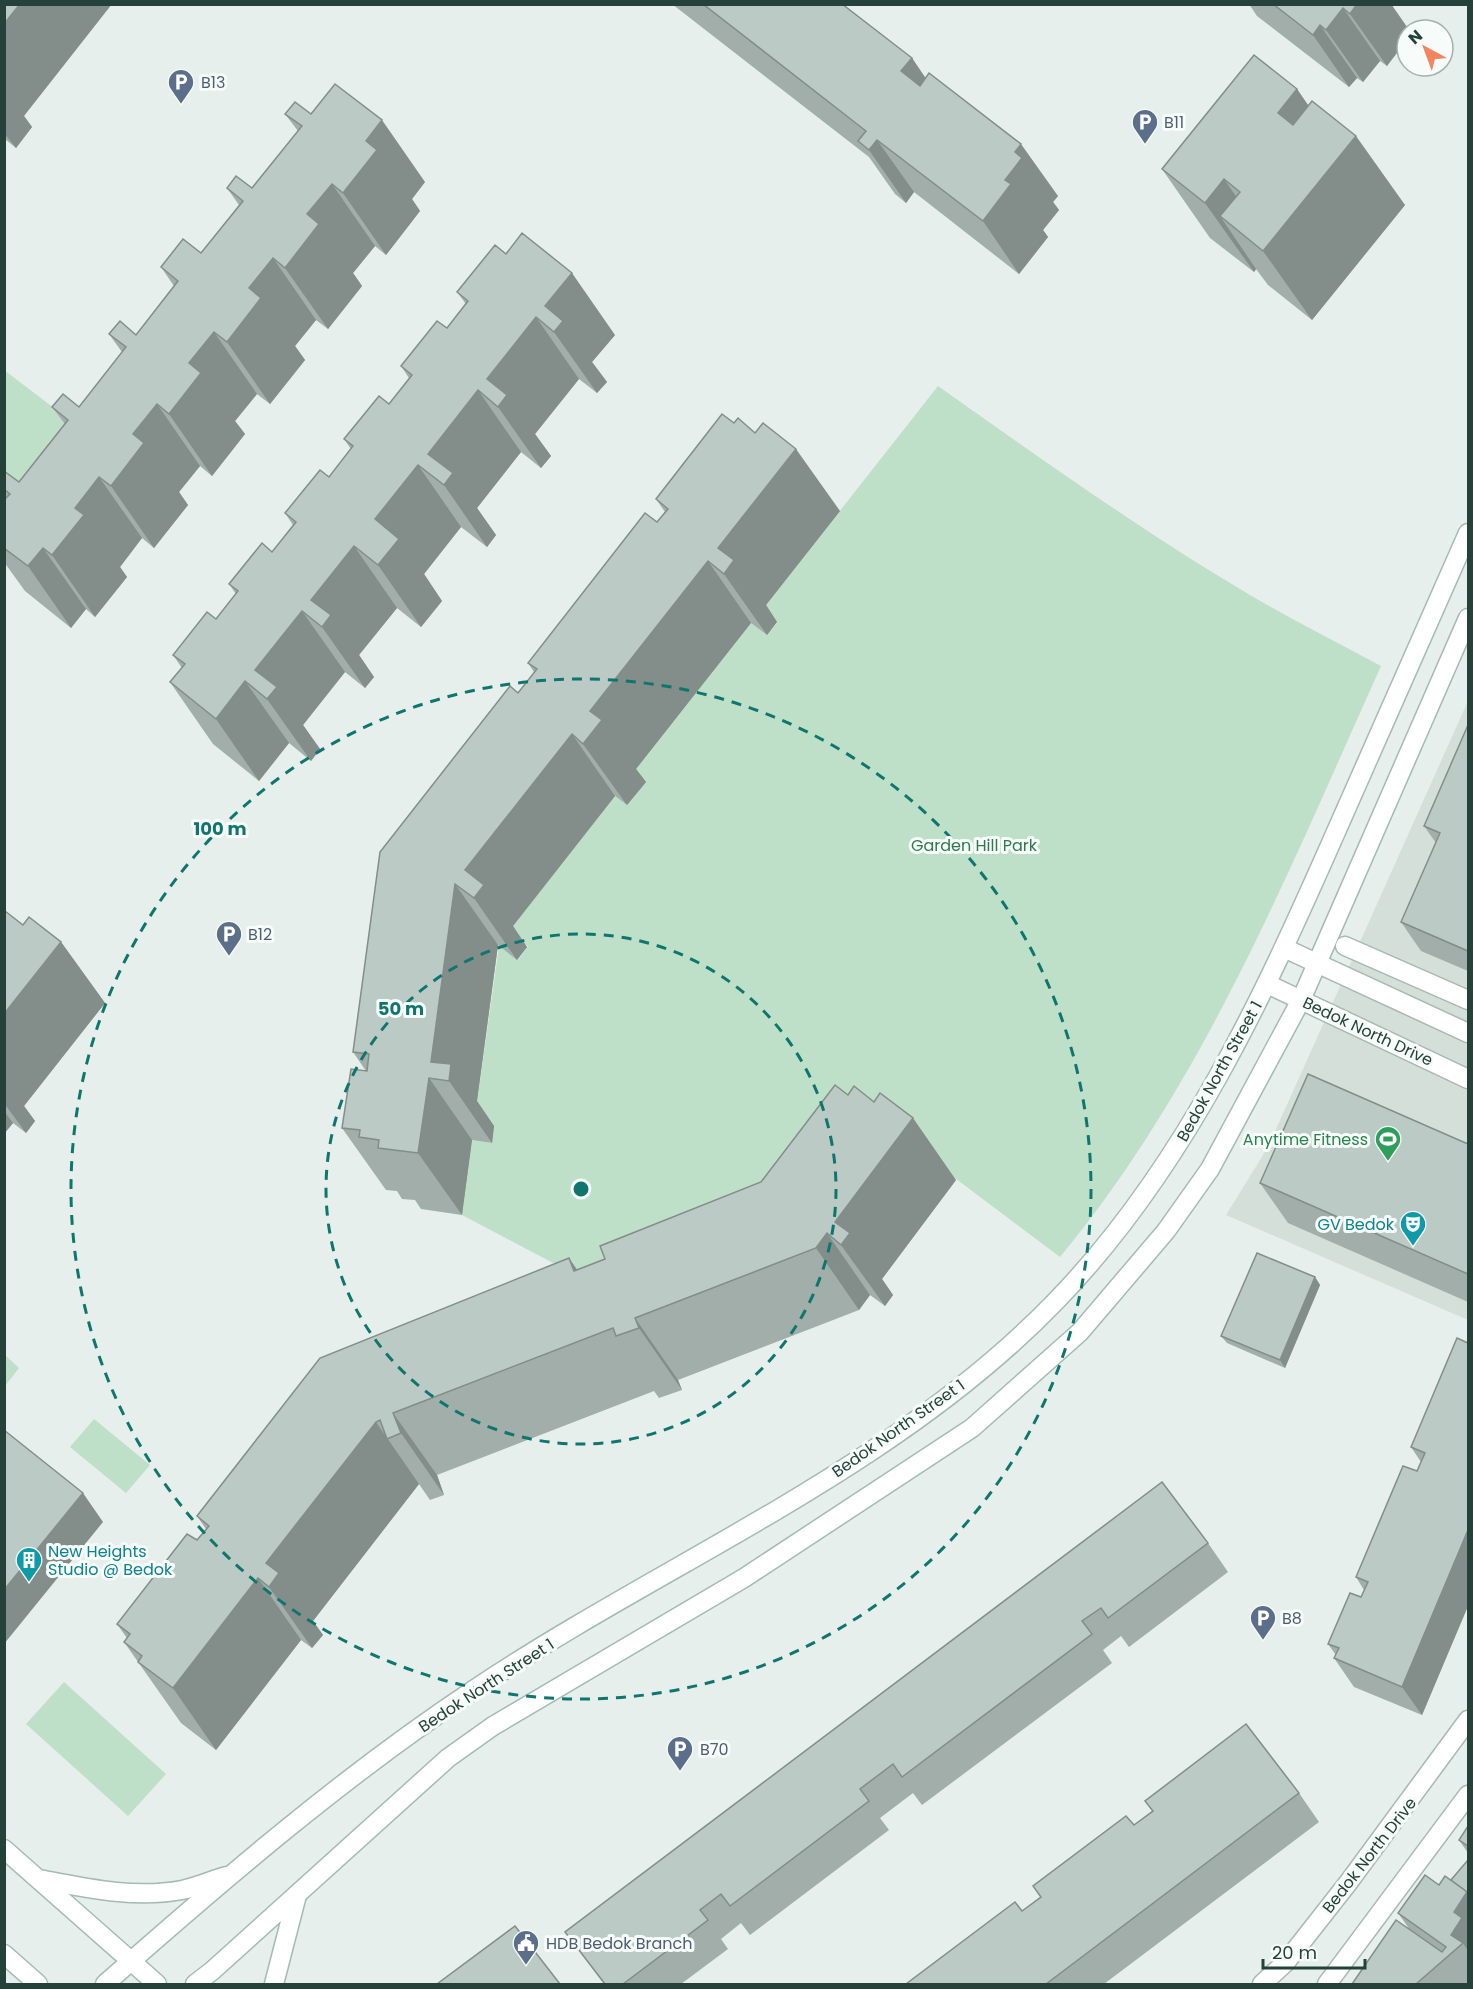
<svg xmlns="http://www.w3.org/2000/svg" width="1473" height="1989" font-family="Poppins,sans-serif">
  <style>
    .built { fill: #d4dfda }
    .green { fill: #bfe0c8 }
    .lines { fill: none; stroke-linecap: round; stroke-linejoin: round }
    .street-casing { stroke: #a8b8b2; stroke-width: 21 }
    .secondary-casing { stroke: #a4bbb3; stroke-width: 21 }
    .street { stroke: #fff; stroke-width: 18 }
    .secondary { stroke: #fff; stroke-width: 18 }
    .wall { fill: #a1aea9 }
    .shaded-wall { fill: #838d89 }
    .building { fill: #bbcac4; stroke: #838d89; stroke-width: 1.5 }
    .ring { fill: none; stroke: #0f766e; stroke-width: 3; stroke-dasharray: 10 8 }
    .labels { text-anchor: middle; stroke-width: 6; stroke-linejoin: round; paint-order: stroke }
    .service-label { font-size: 16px; fill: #4e5e75; stroke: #f7fbf9; text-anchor: start }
    .park-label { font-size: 16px; fill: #2d7a4b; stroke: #f7fbf9 }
    .street-label { font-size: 16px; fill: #24423a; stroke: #f7fbf9 }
    .leisure-label { font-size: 16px; fill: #27864d; stroke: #f7fbf9; text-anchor: end }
    .culture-label { font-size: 16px; fill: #0d838f; stroke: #f7fbf9; text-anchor: end }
    .centre { fill: #0f766e; stroke: #f7fbf9; stroke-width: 3 }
    .ring-label { font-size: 18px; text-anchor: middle; font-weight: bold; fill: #0f766e; stroke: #f7fbf9; stroke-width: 6; stroke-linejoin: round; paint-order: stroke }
  </style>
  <rect width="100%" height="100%" fill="#e6efeb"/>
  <!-- built -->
  <path class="built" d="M1468 701V1320L1226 1215 1268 1147Z"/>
  <!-- green -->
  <g class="green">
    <path d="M4 370 75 424 4 514Z"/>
    <path d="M938 386C1046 462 1154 540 1269 606 1306 627 1344 646 1381 666 1289 870 1204 1083 1060 1257L891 1130 593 1284 462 1215 472 1140 492 1143 474 1123 499 946 518 960 528 946 508 932 615 796 627 805 645 782 633 773 751 623 767 635 777 623 762 610Z"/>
    <path d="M5 1355 19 1368 5 1386Z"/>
    <path d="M94 1419 150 1465 126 1493 70 1447Z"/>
    <path d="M64 1682 166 1774 128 1816 26 1724Z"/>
  </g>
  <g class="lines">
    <!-- street casing -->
    <g class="street-casing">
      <g id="street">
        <path d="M1345 946 1468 1000"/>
        <path d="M1284 948 1468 1033"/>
        <path d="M1267 984 1468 1079"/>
        <path d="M1262 1984 1286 1962 1348 1883 1468 1720"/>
        <path d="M1327 1984 1468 1795"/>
      </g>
    </g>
    <!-- secondary casing -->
    <g class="secondary-casing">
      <g id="secondary">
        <path d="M4 1849 157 1984"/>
        <path d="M39 1879C86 1888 135 1899 182 1890 197 1887 212 1880 227 1876"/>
        <path d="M4 1954 38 1984"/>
        <path d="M105 1984C223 1880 344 1776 475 1689 668 1560 893 1470 1056 1301 1186 1167 1265 993 1339 825 1382 727 1425 630 1468 533"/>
        <path d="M195 1984 212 1971 448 1758 493 1726 744 1578 972 1428 1080 1332 1166 1231 1210 1169 1301 1000 1468 618"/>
        <path d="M274 1984 297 1895"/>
      </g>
    </g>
    <!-- street -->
    <use href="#street" class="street"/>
    <!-- secondary -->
    <use href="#secondary" class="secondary"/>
  </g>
  <!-- wall -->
  <g class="wall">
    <path d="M4 4 24 116 32 127 16 148 5 139Z"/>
    <path d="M672 4H842L912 58 925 78 1058 196 1053 202 1059 210 1043 230 1048 237 1019 274 914 192 906 203 895 194 869 157Z"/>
    <path d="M1249 4H1391L1409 30H1407L1387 66 1380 61 1363 82 1357 78 1349 87 1257 16Z"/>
    <path d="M1297 89 1308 106 1405 205 1312 320 1268 285 1256 269 1254 272 1210 238 1162 169Z"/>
    <path d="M285 114H311L425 182 412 199 420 211 386 255 375 246 353 273 362 286 328 329 316 320 295 346 305 360 270 404 257 394 235 421 245 434 212 476 200 466 179 492 188 505 154 548 142 538 120 567 127 577 95 617 86 609 71 628 25 591 4 562V500L6 499 4 496V471L19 482 65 424 52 407H79L122 352 109 334 136 335 174 286 161 267 201 253 239 205 227 188H252L298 131Z"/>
    <path d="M506 254 615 335 592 362 607 382 597 393 579 379 535 434 551 456 541 468 521 452 477 508 496 535 487 547 461 527 424 574 442 601 421 627 397 608 359 655 374 677 365 688 345 672 303 725 320 749 311 761 289 743 259 781 213 744 170 682 182 668 173 655 216 619 236 594 229 584 272 552 293 525 285 513 329 477 351 449 344 439 389 404 409 378 401 366 447 328 466 304 457 292Z"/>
    <path d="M656 499 840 511 766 605 777 622 767 635 751 623 636 769 646 782 627 805 615 796 513 926 527 947 517 960 498 945 477 1101 494 1126 492 1143 472 1140 462 1215 421 1209 415 1200 402 1199 397 1191 386 1190 342 1128 366 1071 353 1052 518 693 534 672 528 663 657 522 665 512Z"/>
    <path d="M1468 725V971L1421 951 1401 922 1436 843 1424 826Z"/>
    <path d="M5 911 23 925 61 942 105 1003 24 1106 35 1121 26 1133 13 1123 4 1134Z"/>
    <path d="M1468 1144V1302L1288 1223 1260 1183Z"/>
    <path d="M956 1180 882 1279 893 1295 885 1306 870 1295 859 1310 678 1380 682 1390 659 1398 654 1391 437 1475 444 1495 430 1500 419 1484 313 1621 323 1635 312 1648 301 1640 216 1750 181 1723 124 1642 127 1638 117 1624 197 1540 206 1529 197 1516 577 1270Z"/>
    <path d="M1315 1277 1320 1285 1285 1368 1227 1343 1221 1336Z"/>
    <path d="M1468 1343V1606L1422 1715 1354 1687 1334 1658 1336 1655 1328 1644 1361 1597 1364 1590 1356 1577 1417 1471 1421 1462 1411 1447Z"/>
    <path d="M1208 1543 1228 1572 1129 1647 1121 1636 1103 1650 1112 1663 922 1805 913 1793 880 1818 889 1830 750 1935 741 1923 721 1939 728 1949 681 1984H604L565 1932Z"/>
    <path d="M1299 1793 1319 1822 1104 1984H906L1022 1911 1134 1825 1152 1811 1145 1801Z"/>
    <path d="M1468 1826V1853L1459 1840Z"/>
    <path d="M1468 1860V1984H1352L1410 1930 1398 1913 1439 1885 1451 1880Z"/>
  </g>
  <!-- shaded-wall -->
  <g class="shaded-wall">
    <path d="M20 4H112L24 116 32 127 16 148 4 133V24Z"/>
    <path d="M1357 4H1391L1409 30H1407V40L1387 66 1350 14Z"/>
    <path d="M1343 8 1380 61 1363 82 1326 30Z"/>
    <path d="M1320 25 1357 78 1349 87 1313 35Z"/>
    <path d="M912 58 948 111 901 71Z"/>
    <path d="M1297 89 1342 154 1356 136 1405 205 1312 320 1263 251 1220 216 1256 269 1254 272 1205 203 1224 179 1269 244 1278 113Z"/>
    <path d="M382 120 425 182 412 199 420 211 386 255 343 193 366 141Z"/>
    <path d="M877 140 914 192 906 203 869 150Z"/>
    <path d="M1021 144 1058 196 1053 202 1059 210 1043 230 1048 237 1019 274 983 221 1005 180 1015 152Z"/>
    <path d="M332 184 375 246 353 273 362 286 328 329 285 268 307 214Z"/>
    <path d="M273 258 316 320 295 346 305 360 270 404 227 342 249 288Z"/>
    <path d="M572 273 615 335 592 362 607 382 597 393 554 332 545 306Z"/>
    <path d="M536 317 579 379 535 434 551 456 541 468 498 407 487 379Z"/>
    <path d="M214 332 257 394 235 421 245 434 212 476 169 414 189 363Z"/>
    <path d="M478 390 521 452 477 508 496 535 487 547 444 485 428 454Z"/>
    <path d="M157 404 200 466 179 492 188 505 154 548 111 486 133 434Z"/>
    <path d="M796 449 840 511 766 605 777 622 767 635 724 574 718 548Z"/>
    <path d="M418 465 461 527 424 574 442 601 421 627 378 565 375 519Z"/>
    <path d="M99 477 142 538 120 567 127 577 95 617 52 555 75 508Z"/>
    <path d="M354 546 397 608 359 655 374 677 365 688 322 627 311 600Z"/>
    <path d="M43 548 86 609 71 628 28 566Z"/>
    <path d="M708 561 751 623 636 769 646 782 627 805 583 744 590 711Z"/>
    <path d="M302 611 345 672 303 725 320 749 311 761 267 699 255 670Z"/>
    <path d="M245 681 289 743 259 781 216 719Z"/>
    <path d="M572 734 615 796 513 926 527 947 517 960 474 898 465 870Z"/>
    <path d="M455 884 498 945 477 1101 494 1126 492 1143 449 1081 431 1062Z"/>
    <path d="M61 942 105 1003 24 1106 35 1121 26 1133 4 1103V1014Z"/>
    <path d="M429 1078 472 1140 462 1215 418 1153Z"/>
    <path d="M4 1111 13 1123 4 1134Z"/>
    <path d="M913 1118 956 1180 882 1279 893 1295 885 1306 841 1245 835 1222Z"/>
    <path d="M827 1233 870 1295 859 1310 816 1248Z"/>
    <path d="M569 1258 612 1320 574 1271Z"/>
    <path d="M1315 1277 1320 1285 1285 1368 1280 1360Z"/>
    <path d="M635 1318 678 1380 682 1390 639 1328Z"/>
    <path d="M393 1413 437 1475 444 1495 401 1433Z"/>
    <path d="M376 1422 419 1484 313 1621 323 1635 312 1648 269 1587 266 1563Z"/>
    <path d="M83 1493 103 1522 4 1644V1590Z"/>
    <path d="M1468 1530V1606L1422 1715 1402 1687Z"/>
    <path d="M258 1578 301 1640 216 1750 173 1688Z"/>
    <path d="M1467 1892 1468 1893V1951L1463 1943 1446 1947 1454 1912Z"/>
  </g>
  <!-- building -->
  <g class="building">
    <path d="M4 4H20L4 24Z"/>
    <path d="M703 4H842L912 58 901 71 920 86 929 73 1021 144 1015 152 1022 158 1005 180 1011 184 983 221 877 140 869 150 858 141 866 131Z"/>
    <path d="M1273 4H1357L1350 14 1343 8 1326 30 1320 25 1313 35Z"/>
    <path d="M1254 55 1297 89 1278 113 1293 125 1312 101 1356 136 1263 251 1220 216 1240 192 1224 179 1205 203 1162 169Z"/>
    <path d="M335 84 382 120 366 141 377 150 343 193 332 184 307 214 319 224 285 268 273 258 249 288 261 298 227 342 214 332 189 363 201 373 169 414 157 404 133 434 144 443 111 486 99 477 75 508 84 515 52 555 43 548 28 566 4 548V500L10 494 4 489V471L19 482 68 420 52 407 63 394 79 407 126 347 109 334 120 321 136 335 178 281 161 267 183 239 201 253 243 201 227 188 236 176 252 188 302 126 285 114 295 102 311 114Z"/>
    <path d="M522 233 572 273 545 306 563 321 554 332 536 317 487 379 507 395 498 407 478 390 428 454 453 473 444 485 418 465 375 519 399 539 378 565 354 546 311 600 331 615 322 627 302 611 255 670 277 687 267 699 245 681 216 719 170 682 185 664 173 655 207 612 216 619 238 591 229 584 262 543 272 552 296 522 285 513 320 470 329 477 353 446 344 439 379 396 389 404 412 375 401 366 437 321 447 328 468 301 457 292 495 245 506 254Z"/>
    <path d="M722 414 734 423 738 418 755 433 763 423 796 449 718 548 734 560 724 574 708 561 590 711 602 720 583 744 572 734 465 870 484 885 474 898 455 884 431 1062 451 1064 449 1081 429 1078 418 1153 378 1148 379 1140 359 1137 360 1130 342 1128 351 1069 367 1071 369 1054 353 1052 380 852 510 686 518 693 537 669 528 663 645 513 657 522 668 509 656 499Z"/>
    <path d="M1468 725V951L1401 922 1440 833 1424 826Z"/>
    <path d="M5 911 23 925 29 917 61 942 4 1014Z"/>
    <path d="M1308 1074 1468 1144V1274L1260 1183Z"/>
    <path d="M835 1085 848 1095 854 1086 874 1102 880 1093 913 1118 835 1222 850 1233 841 1245 827 1233 816 1248 635 1318 639 1328 616 1336 613 1328 393 1413 401 1433 387 1439 380 1420 376 1422 266 1563 279 1573 269 1587 258 1578 173 1688 138 1662 142 1656 124 1642 130 1634 117 1624 187 1534 197 1540 209 1526 197 1516 320 1358 569 1258 574 1271 605 1259 600 1246 761 1182Z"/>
    <path d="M1257 1253 1315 1277 1280 1360 1221 1336Z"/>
    <path d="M1457 1338 1468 1343V1530L1402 1687 1334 1658 1339 1648 1328 1644 1350 1593 1361 1597 1368 1582 1356 1577 1403 1466 1417 1471 1425 1453 1411 1447Z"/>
    <path d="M4 1430 83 1493 4 1590Z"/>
    <path d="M1162 1482 1208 1543 1108 1618 1101 1608 1082 1621 1092 1634 902 1777 893 1764 860 1789 869 1801 730 1906 721 1894 700 1910 708 1920 623 1984H605L565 1932Z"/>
    <path d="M1246 1724 1299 1793 1046 1984H906L1015 1902 1022 1911 1041 1897 1033 1886 1126 1816 1134 1825 1153 1811 1145 1801Z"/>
    <path d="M1468 1826V1846L1459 1840Z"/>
    <path d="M1468 1860V1893L1451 1880Z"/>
    <path d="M1425 1875 1439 1885 1445 1876 1467 1892 1454 1912 1462 1918 1451 1935 1463 1943 1416 1984H1352L1396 1920 1442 1952 1446 1947 1398 1913Z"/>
    <path d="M515 1926 560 1984H437Z"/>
  </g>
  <!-- distance rings -->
  <g class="ring">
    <circle cx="581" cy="1189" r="255"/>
    <circle cx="581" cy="1189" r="510"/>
  </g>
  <!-- icons -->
  <defs>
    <g id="parking-pin" transform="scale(1.35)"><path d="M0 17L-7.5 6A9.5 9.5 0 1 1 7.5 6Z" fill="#5c6f8a" stroke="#f7fbf9"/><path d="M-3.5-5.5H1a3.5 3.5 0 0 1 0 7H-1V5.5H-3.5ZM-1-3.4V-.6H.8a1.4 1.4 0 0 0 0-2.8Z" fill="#fff"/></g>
    <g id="stadium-pin" transform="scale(1.35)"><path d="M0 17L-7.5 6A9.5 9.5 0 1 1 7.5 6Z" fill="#2e9e5b" stroke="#f7fbf9"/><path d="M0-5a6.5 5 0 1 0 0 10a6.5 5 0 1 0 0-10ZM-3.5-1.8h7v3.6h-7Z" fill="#fff"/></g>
    <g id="theatre-pin" transform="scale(1.35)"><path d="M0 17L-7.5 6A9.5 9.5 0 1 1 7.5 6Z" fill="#0f9aa8" stroke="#f7fbf9"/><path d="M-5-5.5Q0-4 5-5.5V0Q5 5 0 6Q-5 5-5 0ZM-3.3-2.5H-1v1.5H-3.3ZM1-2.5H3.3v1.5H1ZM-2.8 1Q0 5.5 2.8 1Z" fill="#fff"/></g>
    <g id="building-pin" transform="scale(1.35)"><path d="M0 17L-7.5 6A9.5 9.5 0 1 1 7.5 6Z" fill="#0f9aa8" stroke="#f7fbf9"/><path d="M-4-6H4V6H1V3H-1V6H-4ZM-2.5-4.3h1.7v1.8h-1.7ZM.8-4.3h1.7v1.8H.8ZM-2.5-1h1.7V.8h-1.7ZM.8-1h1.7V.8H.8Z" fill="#fff"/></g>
    <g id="civic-pin" transform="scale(1.35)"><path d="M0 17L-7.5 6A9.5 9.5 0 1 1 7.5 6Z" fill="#5c6f8a" stroke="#f7fbf9"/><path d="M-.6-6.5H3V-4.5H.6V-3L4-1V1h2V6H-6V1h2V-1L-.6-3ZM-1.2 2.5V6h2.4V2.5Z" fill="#fff"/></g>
  </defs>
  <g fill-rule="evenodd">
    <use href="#parking-pin" x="181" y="82"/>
    <use href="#parking-pin" x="1145" y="122"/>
    <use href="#parking-pin" x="229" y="934"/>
    <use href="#stadium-pin" x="1388" y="1139"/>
    <use href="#theatre-pin" x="1413" y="1224"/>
    <use href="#building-pin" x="29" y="1560"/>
    <use href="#parking-pin" x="1263" y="1618"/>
    <use href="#parking-pin" x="680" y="1749"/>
    <use href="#civic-pin" x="526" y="1943"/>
  </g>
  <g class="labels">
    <!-- service labels -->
    <g class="service-label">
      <text x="201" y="88">B13</text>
      <text x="1164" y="128">B11</text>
      <text x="248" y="940">B12</text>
      <text x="1282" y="1624">B8</text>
      <text x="700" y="1755">B70</text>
      <text x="546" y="1949">HDB Bedok Branch</text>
    </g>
    <!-- park labels -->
    <g class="park-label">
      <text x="974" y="851">Garden Hill Park</text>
    </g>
    <!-- street labels -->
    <g class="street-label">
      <text transform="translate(1368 1031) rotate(25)" y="6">Bedok North Drive</text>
      <text transform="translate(1219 1071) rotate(-61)" y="6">Bedok North Street 1</text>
      <text transform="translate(898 1428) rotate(-35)" y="6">Bedok North Street 1</text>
      <text transform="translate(486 1685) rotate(-33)" y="6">Bedok North Street 1</text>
      <text transform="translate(1369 1855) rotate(-52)" y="6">Bedok North Drive</text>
    </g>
    <!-- leisure labels -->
    <g class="leisure-label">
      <text x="1368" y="1145">Anytime Fitness</text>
    </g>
    <!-- culture labels -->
    <g class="culture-label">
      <text x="1394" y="1230">GV Bedok</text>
      <text x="48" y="1557" text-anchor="start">New Heights<tspan x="48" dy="18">Studio @ Bedok</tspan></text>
    </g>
  </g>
  <circle cx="581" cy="1189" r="9" class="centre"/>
  <g class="ring-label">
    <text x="220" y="835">100 m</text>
    <text x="401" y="1015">50 m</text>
  </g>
  <!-- border -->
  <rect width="1473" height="1989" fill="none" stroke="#24423a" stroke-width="12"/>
  <!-- north arrow -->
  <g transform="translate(1425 48) rotate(319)"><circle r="28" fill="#f7fbf9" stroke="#a3b1ad" stroke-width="1.5"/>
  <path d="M0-4.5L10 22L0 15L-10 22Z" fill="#f4845f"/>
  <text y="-9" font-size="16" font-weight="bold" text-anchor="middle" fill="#24423a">N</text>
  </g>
  <!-- scale -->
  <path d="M1263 1959v9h102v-9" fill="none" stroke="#24423a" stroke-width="3"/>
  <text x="1272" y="1959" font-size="18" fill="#24423a" stroke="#f7fbf9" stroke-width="4.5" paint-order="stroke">20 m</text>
</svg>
